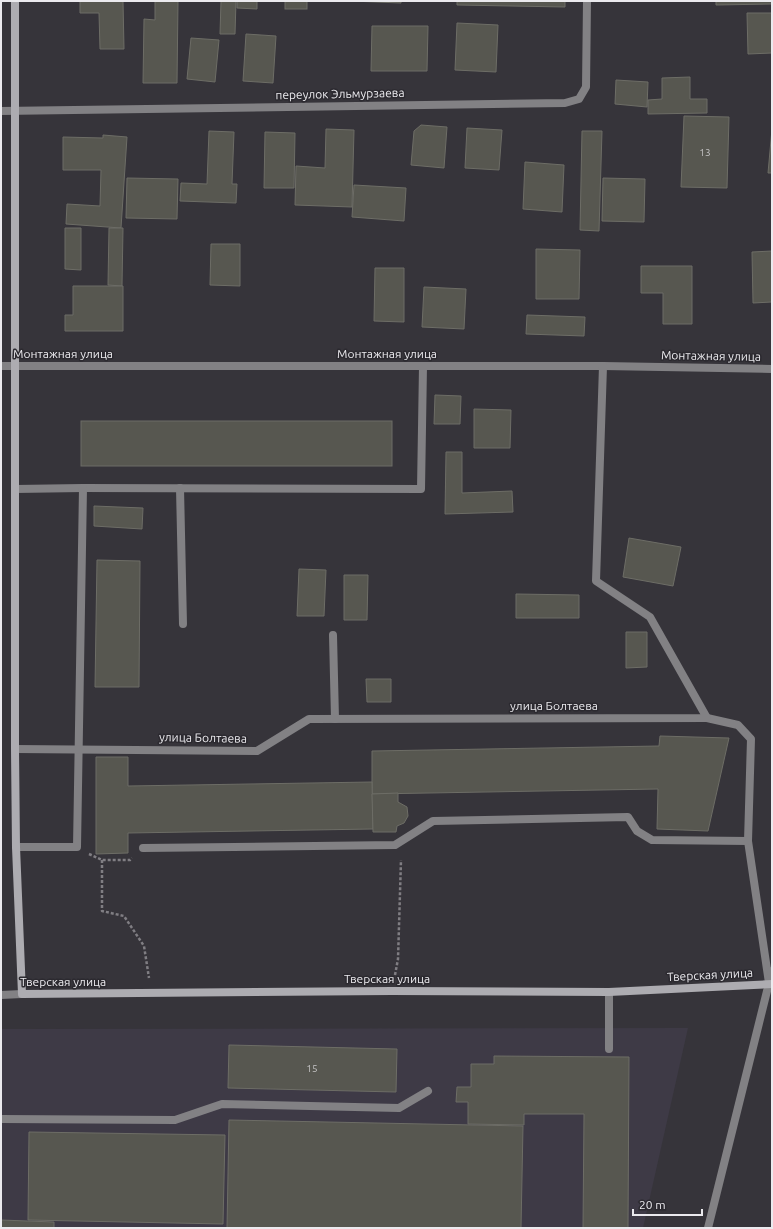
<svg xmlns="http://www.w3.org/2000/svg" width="773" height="1229" font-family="Ubuntu,sans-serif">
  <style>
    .built { fill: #3e3a46 }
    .building { fill: #575750; stroke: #6d6d66 }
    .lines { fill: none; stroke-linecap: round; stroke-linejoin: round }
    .path { stroke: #807e83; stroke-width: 2.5; stroke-dasharray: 3 2; stroke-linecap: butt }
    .lane { stroke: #828184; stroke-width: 8 }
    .street { stroke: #828184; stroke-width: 8 }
    .secondary { stroke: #adacb1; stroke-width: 8 }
    .labels { text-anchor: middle; stroke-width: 3; stroke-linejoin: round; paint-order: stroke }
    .number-label { font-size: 10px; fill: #c6c5c6 }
    .street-label { font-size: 12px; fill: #ebeaee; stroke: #2c2a30 }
  </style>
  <rect width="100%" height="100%" fill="#36343a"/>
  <!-- built -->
  <path class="built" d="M688 1028 643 1228H1V1029Z"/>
  <!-- building -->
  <g class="building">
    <path d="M80 1H123L124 49H100L99 13H80Z"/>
    <path d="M155 1H178L177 83H143L144 19 155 20Z"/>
    <path d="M221 1H236L235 34H220Z"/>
    <path d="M237 1H257V9L237 8Z"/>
    <rect x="285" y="1" width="22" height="8"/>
    <path d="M351 1H401V3Z"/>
    <path d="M457 1H565V7L457 5Z"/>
    <path d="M716 1H772V4L716 5Z"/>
    <path d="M747 13H772V53L748 54Z"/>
    <path d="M457 23 498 25 496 72 455 70Z"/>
    <path d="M372 26H428L427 71H371Z"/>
    <path d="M246 34 276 36 273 83 243 81Z"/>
    <path d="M191 38 219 40 215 82 187 79Z"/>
    <path d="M690 77V99H707V113L648 114V100L662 99V78Z"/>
    <path d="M616 80 648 82 647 107 615 104Z"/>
    <path d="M684 116 729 117 727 188 681 187Z"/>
    <path d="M421 125 447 127 444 168 411 165 414 131Z"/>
    <path d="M467 128 502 130 499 170 465 168Z"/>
    <path d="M326 129 354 130 352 207 295 205 296 166 325 168Z"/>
    <path d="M772 129V173H768Z"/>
    <path d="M209 131 234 132 232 184H237L236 203 180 201 181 183 207 184Z"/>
    <path d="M582 131H602L599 231 580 230Z"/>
    <path d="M265 132 295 133 294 188H264Z"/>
    <path d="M103 135 127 137 121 228 66 224 67 204 100 206 101 170H63V137L103 138Z"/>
    <path d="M525 162 564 165 562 212 523 209Z"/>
    <path d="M127 178 178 179 177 219 126 218Z"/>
    <path d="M603 178 645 179 644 222 602 221Z"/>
    <path d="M354 185 406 188 404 221 352 217Z"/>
    <path d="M65 228H81V270L65 269Z"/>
    <path d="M109 228H123L122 286 108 285Z"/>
    <path d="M211 244H240V286L210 285Z"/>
    <path d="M536 249 580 250 579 299H536Z"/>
    <path d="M772 251V302L753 303 752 252Z"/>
    <path d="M641 266H692V324H663V293H641Z"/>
    <path d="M375 268H404V322L374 321Z"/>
    <path d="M73 286H123V331H65V315H73Z"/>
    <path d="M424 287 466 289 464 329 422 327Z"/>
    <path d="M527 315 585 317 584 336 526 334Z"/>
    <path d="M435 395 461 396 460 424H434Z"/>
    <path d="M474 409 511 410 510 448H474Z"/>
    <rect x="81" y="421" width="311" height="45"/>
    <path d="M446 452H462V493L512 491 513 512 445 514Z"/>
    <path d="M94 506 143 508 142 529 94 526Z"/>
    <path d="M629 538 681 547 673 586 623 577Z"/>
    <path d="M97 560 140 561 139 687H95Z"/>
    <path d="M299 569 326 570 324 616H297Z"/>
    <path d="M344 575H368L367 620H344Z"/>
    <path d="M516 594 579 595V618H516Z"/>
    <path d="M626 632H647V667L626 668Z"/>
    <path d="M366 679H391V702H367Z"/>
    <path d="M660 736 729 738 708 831 657 829 658 789 372 794V751L659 746Z"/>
    <path d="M96 757H128V786L372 782 373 829 128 833V853L96 854Z"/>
    <path d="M398 793V802L407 807 408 816 404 823 397 826 396 832H373L372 794Z"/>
    <path d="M229 1045 397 1049 396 1092 228 1088Z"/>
    <path d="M494 1056 629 1057 628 1228H583L584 1114H524V1125L468 1124V1102H456L457 1087H471V1064H494Z"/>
    <path d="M229 1120 523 1126 521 1228H227Z"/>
    <path d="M29 1132 225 1135 223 1224 28 1220Z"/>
    <path d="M1 1220 54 1222V1228H1Z"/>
  </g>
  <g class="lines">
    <!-- path -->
    <g class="path">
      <path d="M89 854 102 860H130L132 858"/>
      <path d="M102 860V911L124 916 144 946 149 978"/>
      <path d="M395 975 398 959 401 860"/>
    </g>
    <!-- lane -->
    <g class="lane">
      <path d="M180 488 183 624"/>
      <path d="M15 489 83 488 421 489 423 366"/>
      <path d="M333 635 335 719"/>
      <path d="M707 718 738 725 751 739 748 841 769 983"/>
      <path d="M16 847H77L83 488"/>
      <path d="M143 848 395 845 433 821 628 817 637 831 652 840 748 841"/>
      <path d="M609 992V1049"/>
      <path d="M1 1119 175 1120 222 1104 399 1108 428 1091"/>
    </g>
    <!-- street -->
    <g class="street">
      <path d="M1 111 565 103 579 99 586 87 587 1"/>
      <path d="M1 366H603L772 369"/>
      <path d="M15 749 257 751 309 719 707 718 650 617 596 581 603 366"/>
      <path d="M1 995 22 994"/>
      <path d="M708 1228 772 971"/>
    </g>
    <!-- secondary -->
    <path class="secondary" d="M15 1V749L16 847 22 994 392 991 609 992 772 984"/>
  </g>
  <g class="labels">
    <!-- number labels -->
    <g class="number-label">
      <text x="705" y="156">13</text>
      <text x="312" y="1072">15</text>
    </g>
    <!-- street labels -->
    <g class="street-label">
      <text transform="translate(340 94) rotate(-1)" y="4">переулок Эльмурзаева</text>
      <text x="63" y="358">Монтажная улица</text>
      <text x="387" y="358">Монтажная улица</text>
      <text transform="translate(711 356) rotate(1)" y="4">Монтажная улица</text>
      <text x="554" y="710">улица Болтаева</text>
      <text transform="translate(203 738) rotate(1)" y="4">улица Болтаева</text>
      <text transform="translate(710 975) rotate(-3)" y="4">Тверская улица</text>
      <text x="387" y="983">Тверская улица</text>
      <text x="63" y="986">Тверская улица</text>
    </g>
  </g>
  <!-- border -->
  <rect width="773" height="1229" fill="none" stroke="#ebeaee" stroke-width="4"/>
  <!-- scale -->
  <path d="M633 1209v6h69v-6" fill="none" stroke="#ebeaee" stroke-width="2"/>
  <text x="639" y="1209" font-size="12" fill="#ebeaee" stroke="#2c2a30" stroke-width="3" paint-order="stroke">20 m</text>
</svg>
